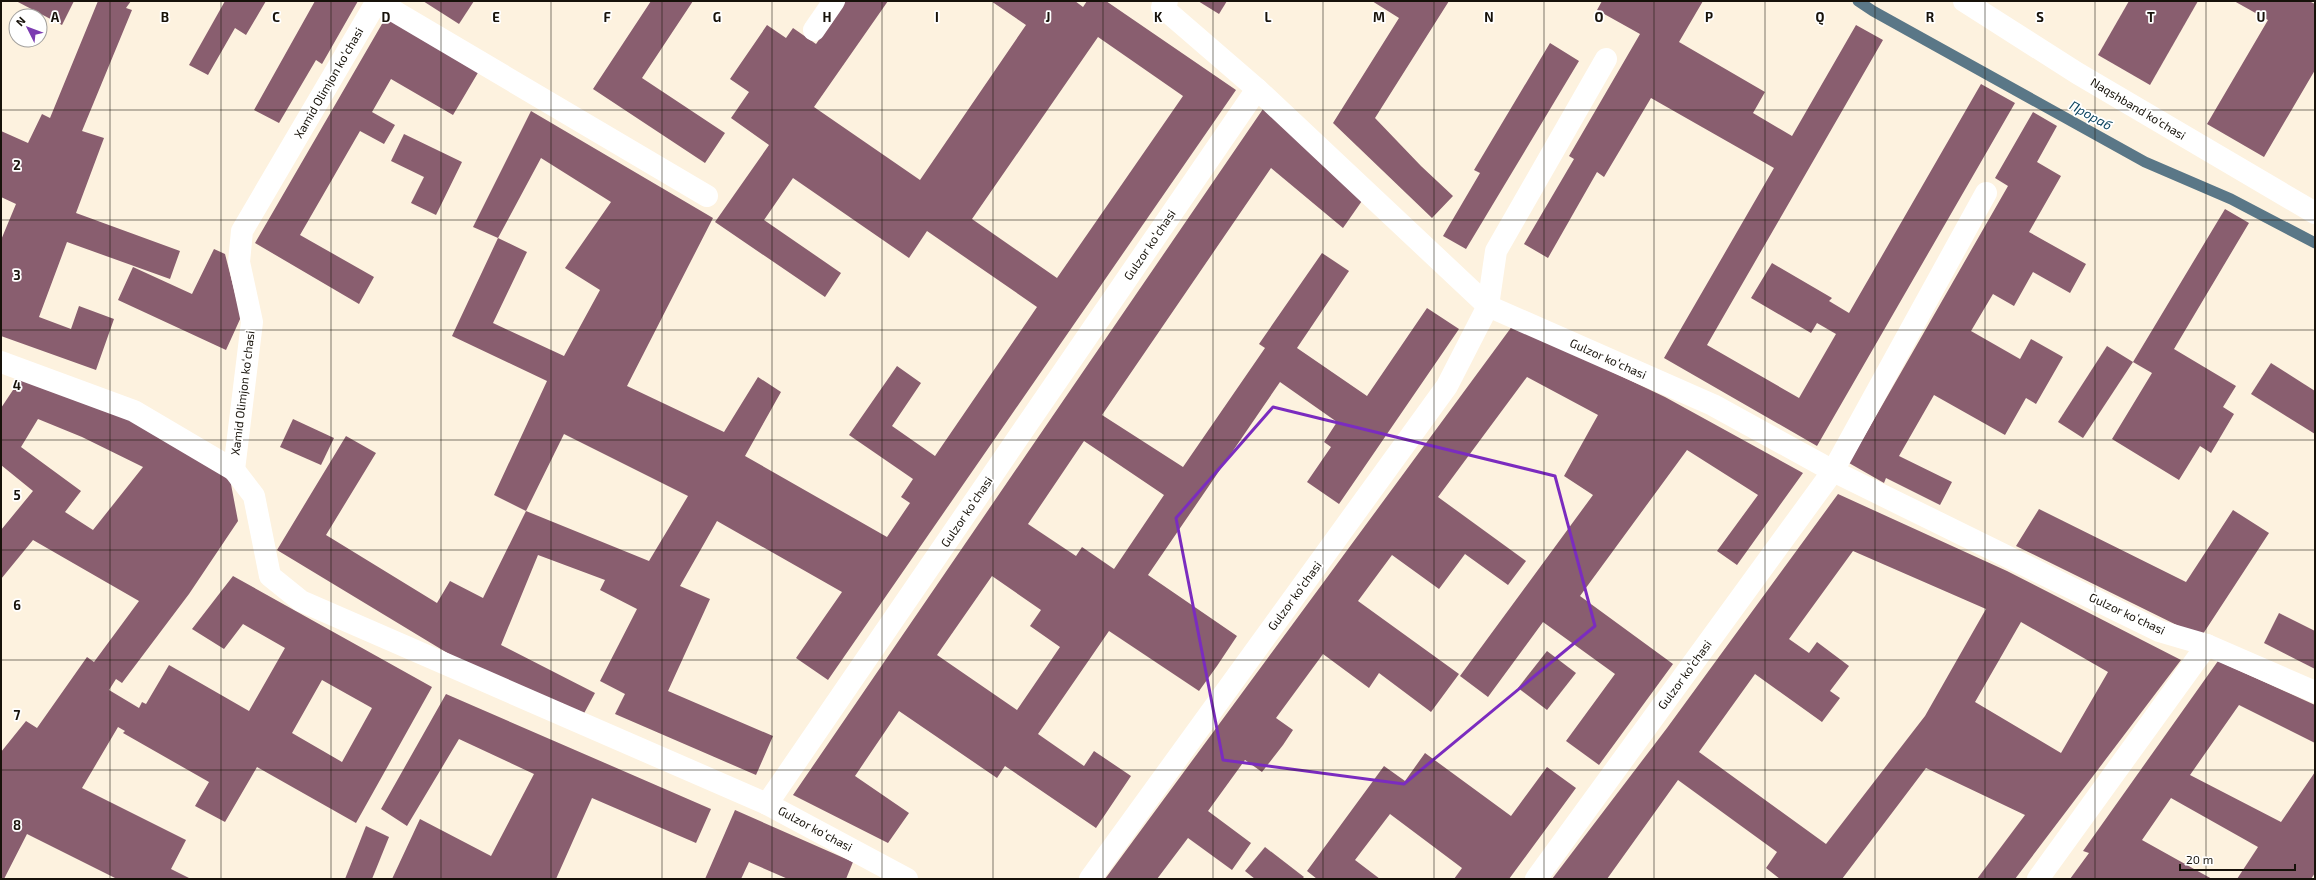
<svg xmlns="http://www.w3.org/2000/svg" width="2316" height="880" font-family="'Exo 2',sans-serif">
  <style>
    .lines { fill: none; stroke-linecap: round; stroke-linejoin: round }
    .stream { stroke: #5a7787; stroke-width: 11 }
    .building { fill: #895e6f; fill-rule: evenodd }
    .minor { stroke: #fff; stroke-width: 22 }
    .marked { fill: none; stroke: #7b2cbf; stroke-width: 3; stroke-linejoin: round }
    .grid { fill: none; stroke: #17120a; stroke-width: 1; stroke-opacity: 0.55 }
    .labels { text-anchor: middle; stroke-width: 3.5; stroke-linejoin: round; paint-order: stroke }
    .street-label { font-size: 12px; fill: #17120a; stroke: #fff }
    .water-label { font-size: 13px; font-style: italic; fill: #0b445f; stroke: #fff }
    .grid-label { font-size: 13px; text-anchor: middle; font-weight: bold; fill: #17120a; stroke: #fff; stroke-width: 3.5; stroke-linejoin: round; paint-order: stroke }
  </style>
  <rect width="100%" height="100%" fill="#fdf2df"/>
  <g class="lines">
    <!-- stream -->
    <path class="stream" d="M1858 1 1873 11 2145 162 2231 199 2315 243"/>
  </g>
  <!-- building -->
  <g class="building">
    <path d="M16 1H74L62 25Z"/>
    <path d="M98 1H131L126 8 132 10 82 131 104 138 76 213 180 251 170 279 67 242 39 317 71 329 79 306 114 319 96 370 1 336V240L16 204 1 197V131L28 143 42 114 50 118Z"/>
    <path d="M225 1H266L246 35 235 28 208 75 189 65Z"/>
    <path d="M315 1H358L322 64 316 60 279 123 254 110Z"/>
    <path d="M423 1H474L459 24Z"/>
    <path d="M651 1H693L642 78 725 133 705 163 593 89Z"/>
    <path d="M846 1H888L814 107 920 180 1026 25 991 1H1075L1083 7 1087 1H1106L1236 90 828 680 796 658 842 592 717 521 680 586 710 599 668 691 773 736 756 775 615 714 625 694 600 681 637 609 600 590 605 580 538 555 501 645 595 693 581 719 454 657 277 550 346 436 376 453 326 535 437 603 450 581 483 598 526 511 494 495 547 381 452 336 498 238 527 252 493 323 564 356 600 290 565 268 611 202 541 158 498 238 473 227 531 111 713 218 627 386 724 432 758 377 781 392 745 456 887 537 910 503 901 497 913 479 849 435 897 366 921 383 892 426 935 456 1037 307 927 231 909 258 793 178 764 220 841 273 825 297 715 222 769 145 731 118 749 92 730 79 767 25 786 38 793 28 816 44ZM1098 37 1183 96 1057 278 972 219ZM564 434 688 496 649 561 526 511Z"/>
    <path d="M1198 1H1227L1219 14Z"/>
    <path d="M1372 1H1449L1375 118 1421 166 1453 196 1432 218 1333 123 1399 18Z"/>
    <path d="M1602 1H1703L1679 42 1765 92 1753 113 1792 136 1856 25 1883 40 1707 345 1799 398 1836 334 1817 323 1811 333 1751 298 1772 263 1832 298 1829 301 1849 313 1981 84 2015 103 1817 446 1664 358 1774 168 1651 98 1604 177 1597 172 1548 258 1524 244 1574 159 1569 156 1640 34 1597 10Z"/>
    <path d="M2129 1H2198L2150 85 2098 55Z"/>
    <path d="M2234 1H2309L2315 4V70L2264 157 2207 124 2268 20Z"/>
    <path d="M386 17 479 71 453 115 391 79 372 112 395 125 384 144 360 131 300 235 374 277 359 304 255 243Z"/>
    <path d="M1550 43 1579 61 1466 249 1443 236 1480 173 1474 170Z"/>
    <path d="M1263 109 1364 198 1343 228 1271 168 1102 415 1183 467 1265 348 1259 344 1322 253 1349 271 1297 348 1367 396 1427 308 1459 329 1339 504 1307 482 1331 447 1324 442 1337 422 1280 382 1148 575 1237 636 1217 666 1199 691 1109 631 1038 734 1084 766 1094 751 1131 776 1096 828 1005 766 997 778 899 711 855 776 909 813 888 843 793 795ZM1084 441 1164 495 1114 569 1082 547 1076 556 1028 524ZM992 576 1041 610 1030 626 1060 647 1017 710 937 655Z"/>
    <path d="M2033 112 2057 126 2037 162 2061 176 2029 232 2086 264 2070 293 2033 272 2014 306 1993 294 1971 331 2020 359 2031 339 2063 357 2036 404 2026 398 2005 435 1934 395 1899 456 1952 482 1940 505 1886 478 1884 483 1849 463 2008 186 1995 178Z"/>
    <path d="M404 134 462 162 436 215 411 203 424 177 391 161Z"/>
    <path d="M2225 209 2249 223 2174 349 2236 386 2223 407 2234 414 2211 453 2200 446 2179 480 2112 439 2152 373 2133 362Z"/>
    <path d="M214 249 225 254 241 317 226 350 118 300 133 267 192 294Z"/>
    <path d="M1513 325 1665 397 1803 473 1737 565 1717 551 1758 495 1687 450 1580 596 1673 664 1599 765 1566 741 1615 674 1543 622 1488 697 1460 676 1593 495 1564 476 1598 415 1527 377 1438 497 1526 561 1508 585 1465 554 1439 589 1392 555 1358 601 1459 674 1431 712 1379 673 1369 688 1323 654 1276 718 1293 730 1283 745 1262 772 1245 760 1208 811 1251 843 1232 870 1188 838 1157 879H1105Z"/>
    <path d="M2107 346 2133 362 2083 438 2058 422Z"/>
    <path d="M2271 363 2315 391V434L2251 394Z"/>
    <path d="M21 378 100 405 167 438 230 479 238 521 189 594 122 683 116 679 109 690 139 708 142 702 146 704 169 665 249 711 285 648 243 624 224 649 192 629 233 576 432 687 356 823 257 767 225 822 195 806 209 782 123 733 125 731 118 727 82 788 186 840 171 869 191 879H117L27 834 4 879H1V752L26 721 37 728 87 657 94 662 139 601 33 540 1 579V530L33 491 1 465V408ZM38 419 82 437 143 467 93 530 65 512 81 491 21 447ZM322 680 372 708 342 762 292 733Z"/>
    <path d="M293 419 334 438 321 465 280 447Z"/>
    <path d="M1838 494 2007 571 2181 660 2015 879H1977L2025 815 1926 768 1842 879H1780L1766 868 1777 852 1678 780 1607 879H1552L1667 728ZM1853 551 1986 609 1925 716 1826 844 1699 752 1755 674 1822 722 1840 698 1830 691 1849 666 1817 642 1809 653 1789 639ZM2021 622 2108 672 2061 753 1975 702Z"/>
    <path d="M2039 509 2186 582 2233 510 2269 533 2201 637 2016 546Z"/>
    <path d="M2279 613 2315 631V669L2264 643Z"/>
    <path d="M1547 651 1576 673 1547 710 1518 688Z"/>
    <path d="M2218 661 2315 705V743L2239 705 2190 775 2281 822 2315 772V873L2311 879H2237L2258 847 2171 798 2142 840 2212 879H2070L2089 853 2083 851Z"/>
    <path d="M446 694 711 809 696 843 592 798 556 879H392L420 819 491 856 534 774 459 739 407 826 381 809Z"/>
    <path d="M1425 753 1511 816 1547 767 1576 788 1509 879H1454L1462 868 1390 814 1355 860 1380 879H1317L1307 871 1384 766 1405 781Z"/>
    <path d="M735 810 853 862 846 879H788L749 862 741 879H705Z"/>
    <path d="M366 826 389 837 372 879H345Z"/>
    <path d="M1265 847 1304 877 1302 879H1255L1245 871Z"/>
  </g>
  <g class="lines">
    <!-- minor -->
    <g class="minor">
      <path d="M377 1 707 196"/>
      <path d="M1167 1 1162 7 1257 89 1488 306 1713 405 1833 471 2159 631 2207 645 2038 879"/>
      <path d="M1964 1 2077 73 2315 213"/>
      <path d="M814 30 834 1"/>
      <path d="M1 362 134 411 234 470 252 322 239 262 242 231 377 1"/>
      <path d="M234 470 254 496 270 576 301 601 767 804"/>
      <path d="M2207 645 2315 692"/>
      <path d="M907 879 767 804 1257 89"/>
      <path d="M1090 879 1447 386 1488 306 1496 251 1606 59"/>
      <path d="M1536 879 1833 471 1986 193"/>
    </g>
  </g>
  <!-- marked area -->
  <path class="marked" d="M1273 407 1555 476 1595 626 1404 784 1223 760 1176 518Z"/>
  <!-- grid -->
  <path class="grid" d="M110 1V879M221 1V879M331 1V879M441 1V879M551 1V879M662 1V879M772 1V879M882 1V879M993 1V879M1103 1V879M1213 1V879M1323 1V879M1434 1V879M1544 1V879M1654 1V879M1765 1V879M1875 1V879M1985 1V879M2095 1V879M2206 1V879M1 110H2315M1 220H2315M1 330H2315M1 440H2315M1 550H2315M1 660H2315M1 770H2315"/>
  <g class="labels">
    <!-- street labels -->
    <g class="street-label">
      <text transform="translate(329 83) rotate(-60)" y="4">Xamid Olimjon koʻchasi</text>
      <text transform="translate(2138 109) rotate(31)" y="4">Naqshband ko'chasi</text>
      <text transform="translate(1150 245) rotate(-56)" y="4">Gulzor koʻchasi</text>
      <text transform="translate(1608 359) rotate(24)" y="4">Gulzor koʻchasi</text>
      <text transform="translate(243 393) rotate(-83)" y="4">Xamid Olimjon koʻchasi</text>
      <text transform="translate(967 512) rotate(-56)" y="4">Gulzor koʻchasi</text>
      <text transform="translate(1295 596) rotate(-54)" y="4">Gulzor koʻchasi</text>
      <text transform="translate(2127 614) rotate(25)" y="4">Gulzor koʻchasi</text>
      <text transform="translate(1685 675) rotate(-54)" y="4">Gulzor koʻchasi</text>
      <text transform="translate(815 829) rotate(28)" y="4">Gulzor koʻchasi</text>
    </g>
    <!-- water labels -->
    <g class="water-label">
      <text transform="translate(2091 115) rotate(29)" y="5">Прораб</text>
    </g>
  </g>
  <g class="grid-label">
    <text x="55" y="22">A</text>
    <text x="165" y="22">B</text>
    <text x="276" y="22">C</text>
    <text x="386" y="22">D</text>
    <text x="496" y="22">E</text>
    <text x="607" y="22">F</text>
    <text x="717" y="22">G</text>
    <text x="827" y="22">H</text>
    <text x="937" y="22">I</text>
    <text x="1048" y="22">J</text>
    <text x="1158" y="22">K</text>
    <text x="1268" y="22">L</text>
    <text x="1379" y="22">M</text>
    <text x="1489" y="22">N</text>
    <text x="1599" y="22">O</text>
    <text x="1709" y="22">P</text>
    <text x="1820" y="22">Q</text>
    <text x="1930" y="22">R</text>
    <text x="2040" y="22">S</text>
    <text x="2151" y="22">T</text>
    <text x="2261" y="22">U</text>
    <text x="17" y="170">2</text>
    <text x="17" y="280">3</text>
    <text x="17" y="390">4</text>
    <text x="17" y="500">5</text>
    <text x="17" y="610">6</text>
    <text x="17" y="720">7</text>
    <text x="17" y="830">8</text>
  </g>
  <!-- border -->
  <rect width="2316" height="880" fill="none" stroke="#17120a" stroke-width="4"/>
  <!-- north arrow -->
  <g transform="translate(28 28) rotate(312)"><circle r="19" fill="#ffffff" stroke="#a2a09d"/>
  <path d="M0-3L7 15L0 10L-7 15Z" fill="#7c3cb1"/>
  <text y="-6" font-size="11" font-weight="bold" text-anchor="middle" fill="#17120a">N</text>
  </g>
  <!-- scale -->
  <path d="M2180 864v6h115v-6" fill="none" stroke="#17120a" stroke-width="2"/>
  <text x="2186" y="864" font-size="12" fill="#17120a" stroke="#ffffff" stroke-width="3" paint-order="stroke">20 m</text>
</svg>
